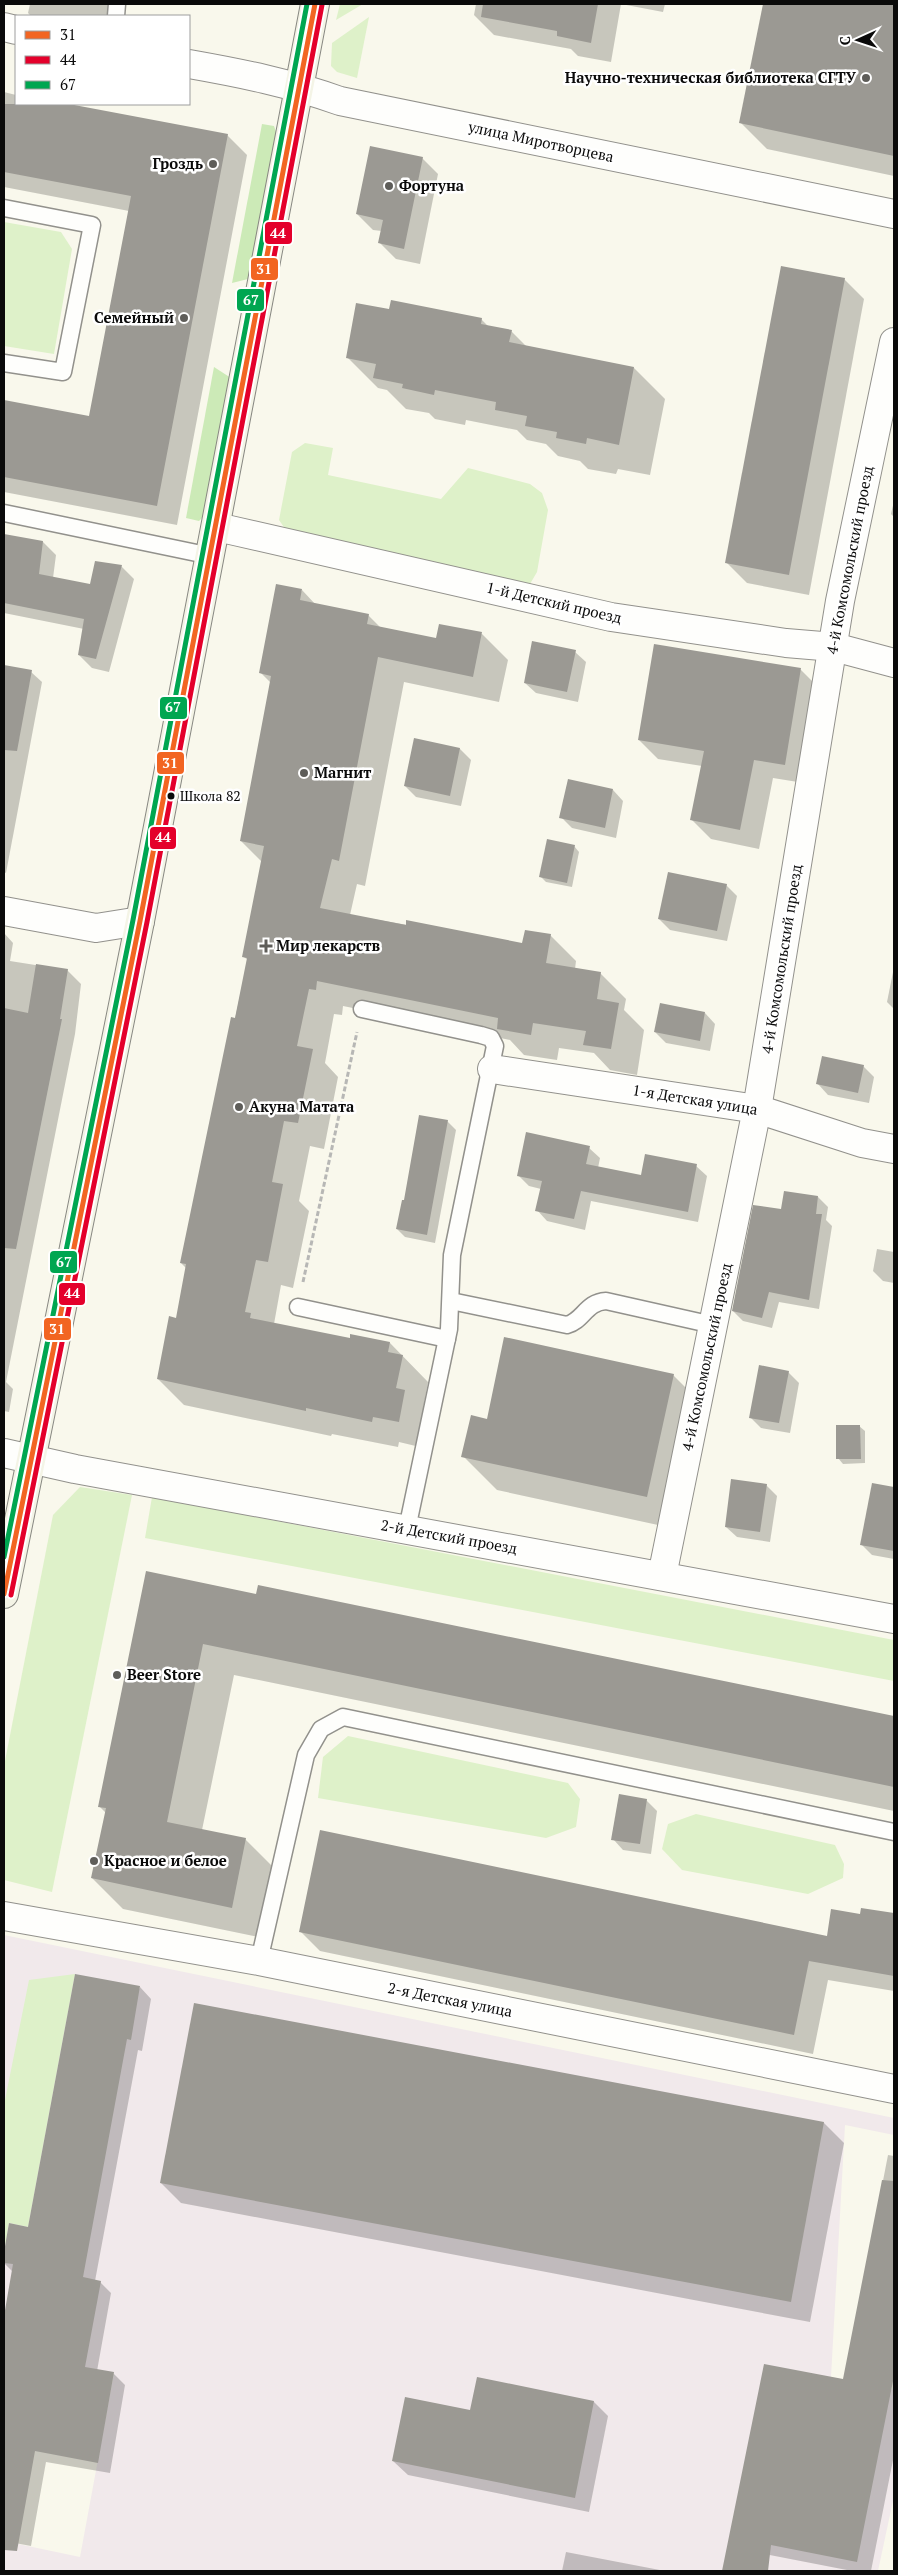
<svg xmlns="http://www.w3.org/2000/svg" width="898" height="2575" font-family="'PT Serif',serif">
  <style>
    .industrial { fill: #f1e9eb }
    .green { fill: #def1c9 }
    .forest { fill: #cceab7 }
    .shadow { fill: #0003 }
    .building { fill: #9b9993 }
    .lines { fill: none; stroke-linecap: round; stroke-linejoin: round }
    .lane-casing { stroke: #92918c; stroke-width: 19 }
    .street-casing { stroke: #92918c; stroke-width: 30 }
    .secondary-casing { stroke: #888882; stroke-width: 30 }
    .path { stroke: #b7b7b5; stroke-width: 3; stroke-dasharray: 5 2.5; stroke-linecap: butt }
    .lane { stroke: #fefefc; stroke-width: 16 }
    .street { stroke: #fefefc; stroke-width: 28 }
    .secondary { stroke: #f4f4e6; stroke-width: 28 }
    .bus-1-casing { stroke: #fff; stroke-width: 9 }
    .bus-2-casing { stroke: #fff; stroke-width: 9 }
    .bus-3-casing { stroke: #fff; stroke-width: 9 }
    .bus-1 { stroke: #f26522; stroke-width: 5 }
    .bus-2 { stroke: #e4002b; stroke-width: 5 }
    .bus-3 { stroke: #00a651; stroke-width: 5 }
    .poi-dot { fill: #5e5d59; stroke: #fff; stroke-width: 2 }
    .bus-dot { fill: #0a0a0a; stroke: #fff; stroke-width: 2 }
    .labels { text-anchor: middle; stroke-width: 5; stroke-linejoin: round; paint-order: stroke }
    .bus-label { font-size: 14px; fill: #0a0a0a; stroke: #fff; text-anchor: start }
    .poi-label { font-size: 15px; font-weight: bold; fill: #0a0a0a; stroke: #fff; text-anchor: start }
    .street-label { font-size: 15px; fill: #0a0a0a; stroke: #fff }
    .line-badge { stroke: #fff; stroke-width: 2 }
    .badge-label { font-size: 14px; text-anchor: middle; font-weight: bold; fill: #fff }
  </style>
  <rect width="100%" height="100%" fill="#f9f8ec"/>
  <!-- industrial -->
  <path class="industrial" d="M4 1935 894 2118V2135L845 2125 831 2377 894 2390V2496L878 2571H4V2541L80 2557 114 2373 4 2353Z"/>
  <!-- green -->
  <g class="green">
    <path d="M340 4H363L336 20Z"/>
    <path d="M369 17 357 78 337 72 331 66 332 43Z"/>
    <path d="M4 222 61 232 72 249 54 354 4 346Z"/>
    <path d="M305 443 333 448 328 475 441 499 468 468 530 484 542 493 548 510 537 572 530 584 286 530 279 520 292 452Z"/>
    <path d="M80 1487 132 1495 52 1892 4 1880V1766L53 1515Z"/>
    <path d="M152 1497 894 1640V1681L145 1538Z"/>
    <path d="M348 1736 568 1783 580 1799 576 1827 546 1838 318 1798 323 1757Z"/>
    <path d="M696 1814 835 1845 844 1864 843 1878 808 1894 682 1870 662 1849 668 1824Z"/>
    <path d="M75 1974 28 2227 9 2223 4 2252V2105L29 1980Z"/>
  </g>
  <!-- forest -->
  <g class="forest">
    <path d="M262 124 274 126 278 138 252 278 232 283Z"/>
    <path d="M214 367 231 378 205 515 199 521 186 518Z"/>
  </g>
  <!-- shadow -->
  <g class="shadow">
    <path d="M30 4H108L112 7 110 16H31L28 13Z"/>
    <path d="M476 4H665L663 12 621 4 611 62 578 56 571 49 494 35 474 15Z"/>
    <path d="M765 4H894V176L767 149 741 123Z"/>
    <path d="M4 92 16 95V104H62L227 135 247 155 177 525 4 492V401L90 418 129 211 4 187Z"/>
    <path d="M422 158 438 174 420 264 396 259 380 243 382 231 373 230 357 214Z"/>
    <path d="M844 279 864 299 809 595 747 583 727 563Z"/>
    <path d="M390 311 481 319 488 326 511 331 527 347 634 368 665 399 650 475 618 469 616 474 588 469 580 461 558 456 546 444 527 440 517 430 466 420 465 425 435 419 429 413 406 409 387 390 378 388 347 357Z"/>
    <path d="M894 501V517L891 514Z"/>
    <path d="M4 535 43 542 56 555 53 578 91 586 121 566 134 579 109 672 92 668 79 655 84 629 4 613Z"/>
    <path d="M302 590 316 605 368 615 381 628 437 640 482 634 508 660 499 702 404 682 365 886 357 884 350 915 523 945 550 935 576 961 575 969 600 973 626 999 624 1010 644 1030 637 1075 610 1070 594 1053 559 1048 557 1060 524 1055 510 1040 343 1006 342 1015 334 1014 325 1063 338 1077 324 1149 310 1146 299 1201 309 1211 293 1288 281 1285 274 1324 351 1339 390 1343 428 1382 423 1409 430 1417 424 1448 399 1442 398 1447 332 1434 331 1436 184 1405 158 1379 177 1319 187 1269 181 1263 248 960 244 957 262 862 241 841 271 683 261 673Z"/>
    <path d="M655 645 801 670 820 689 804 783 773 778 759 849 711 839 692 820 702 766 658 759 639 740Z"/>
    <path d="M575 652 586 662 578 702 536 693 525 683Z"/>
    <path d="M4 666 31 672 42 682 6 873 4 872Z"/>
    <path d="M415 740 460 749 471 760 461 806 416 797 405 786Z"/>
    <path d="M613 790 623 801 616 838 572 828 561 817Z"/>
    <path d="M574 846 579 852 572 887 546 882 541 877Z"/>
    <path d="M726 885 737 896 727 941 670 930 659 919Z"/>
    <path d="M4 933 13 943 10 961 67 970 81 984 75 1034 6 1382 13 1389 9 1412 4 1411Z"/>
    <path d="M894 967V1009L887 1002Z"/>
    <path d="M705 1013 715 1024 710 1051 666 1043 655 1032Z"/>
    <path d="M863 1066 874 1077 869 1103 828 1095 818 1084Z"/>
    <path d="M447 1121 456 1130 435 1243 405 1237 397 1229 405 1202Z"/>
    <path d="M589 1148 600 1158 598 1168 642 1176 696 1166 707 1176 698 1222 591 1201 585 1230 547 1221 537 1210 541 1189 529 1186 518 1175Z"/>
    <path d="M818 1197 828 1207 826 1220 832 1226 819 1309 779 1302 772 1328 743 1321 733 1311 782 1210Z"/>
    <path d="M877 1249 894 1252V1283L883 1281 873 1271Z"/>
    <path d="M788 1372 799 1383 790 1433 761 1428 750 1417Z"/>
    <path d="M673 1375 707 1409 681 1530 497 1490 463 1456 488 1420Z"/>
    <path d="M859 1426 865 1431V1463L843 1464 838 1458Z"/>
    <path d="M873 1484 894 1488V1559L872 1555 861 1544Z"/>
    <path d="M766 1485 777 1496 770 1542 737 1537 726 1527Z"/>
    <path d="M147 1572 257 1595 259 1586 894 1718V1811L234 1675 202 1830 245 1839 277 1871 263 1938 123 1909 92 1878 106 1813 99 1806Z"/>
    <path d="M646 1800 657 1811 651 1854 623 1850 613 1839Z"/>
    <path d="M862 1909 894 1914V1991L828 1980 813 2054 320 1951 300 1931 828 1938 861 1915Z"/>
    <path d="M140 1987 151 1999 142 2051 138 2050 95 2281 100 2282 111 2293 97 2371 113 2373 125 2385 110 2473 46 2462 31 2546 4 2541V2321L13 2272 4 2263V2258L10 2224 29 2228Z"/>
    <path d="M824 2123 844 2143 810 2322 181 2203 161 2183Z"/>
    <path d="M888 2155 894 2156V2455L871 2571H852L744 2550 844 2381Z"/>
    <path d="M594 2402 608 2416 589 2512 408 2475 393 2461 471 2411Z"/>
    <path d="M566 2552 665 2571H562Z"/>
  </g>
  <!-- building -->
  <g class="building">
    <path d="M483 4H598L591 43 557 36V31L481 17Z"/>
    <path d="M763 4H894V156L739 123Z"/>
    <path d="M4 104H69L228 134 157 506 4 477V400L89 416 131 196 4 172Z"/>
    <path d="M370 146 423 157 404 249 378 243 383 220 356 214Z"/>
    <path d="M781 266 845 278 789 575 725 563Z"/>
    <path d="M391 300 482 318 481 324 512 330 509 342 634 367 619 445 587 438 586 444 556 438 557 432 525 426 527 416 495 410 496 402 435 390 434 395 402 388 403 384 373 378 376 364 346 358 356 303 389 309Z"/>
    <path d="M4 534 43 541 39 574 90 584 95 561 122 565 96 659 78 655 84 619 4 603Z"/>
    <path d="M276 584 302 589 300 600 369 614 367 624 436 638 439 624 482 632 473 677 378 657 339 861 332 859 320 908 406 925V920L522 943 525 930 551 934 546 963 601 972 597 999 619 1003 611 1049 583 1045 586 1031 533 1023 531 1035 497 1029 498 1018 317 981 316 990 309 989 297 1046 313 1049 298 1123 284 1121 272 1182 283 1184 268 1262 256 1260 245 1312 251 1313 250 1318 350 1338V1334L390 1342 388 1352 403 1355 396 1388 405 1390 399 1422 373 1417 372 1422 306 1408V1411L157 1379 169 1316 176 1318 186 1264 180 1263 231 1017 235 1018 247 958 242 957 264 846 240 841 271 676 259 673Z"/>
    <path d="M532 641 576 650 567 692 524 683Z"/>
    <path d="M654 644 801 668 785 765 754 760 740 830 690 820 704 751 638 740Z"/>
    <path d="M4 665 32 670 17 751 4 750Z"/>
    <path d="M414 738 460 748 450 796 404 786Z"/>
    <path d="M568 779 613 789 605 828 559 818Z"/>
    <path d="M547 839 575 845 567 883 539 877Z"/>
    <path d="M668 872 727 884 717 931 658 919Z"/>
    <path d="M36 964 68 969 60 1019H62L16 1249 4 1248V1008L28 1013Z"/>
    <path d="M660 1003 705 1012 700 1041 654 1032Z"/>
    <path d="M822 1056 864 1065 858 1093 816 1084Z"/>
    <path d="M419 1115 448 1120 427 1235 396 1229 402 1200H404Z"/>
    <path d="M526 1132 590 1146 586 1164 641 1175 645 1154 697 1164 688 1212 581 1191 574 1219 535 1211 542 1181 517 1176Z"/>
    <path d="M784 1191 818 1196 816 1214H822L809 1300 769 1292 762 1318 732 1311 753 1205 781 1209Z"/>
    <path d="M504 1337 674 1374 647 1497 461 1457 471 1415 487 1419Z"/>
    <path d="M759 1365 789 1371 779 1423 749 1418Z"/>
    <path d="M836 1425H860L861 1459H836Z"/>
    <path d="M731 1479 767 1484 760 1532 725 1527Z"/>
    <path d="M872 1483 894 1487V1551L860 1545Z"/>
    <path d="M146 1571 256 1594 258 1585 894 1716V1787L203 1644 167 1822 246 1838 232 1908 91 1878 106 1808 98 1807Z"/>
    <path d="M619 1794 647 1799 640 1844 611 1840Z"/>
    <path d="M320 1830 827 1936 831 1909 860 1914 861 1908 894 1913V1976L809 1961 794 2035 299 1932Z"/>
    <path d="M75 1974 140 1986 131 2040 127 2039 83 2277 101 2281 85 2367 114 2372 98 2463 35 2451 17 2551 4 2550V2316L13 2264 4 2263V2252L9 2223 28 2227Z"/>
    <path d="M194 2003 824 2122 791 2302 160 2183Z"/>
    <path d="M882 2180 894 2181V2376L857 2562 771 2545 768 2571H722L764 2364 843 2379Z"/>
    <path d="M477 2377 594 2401 575 2498 392 2461 405 2397 470 2410Z"/>
  </g>
  <g class="lines">
    <!-- lane casing -->
    <g class="lane-casing">
      <g id="lane">
        <path d="M116 16 117 4"/>
        <path d="M4 208 92 225 63 372 4 363"/>
        <path d="M4 513 211 556"/>
        <path d="M362 1009 481 1035 491 1038 495 1046 452 1255 449 1329 407 1529"/>
        <path d="M451 1301 567 1325C583 1321 586 1302 606 1301L713 1325"/>
        <path d="M298 1307 447 1339"/>
        <path d="M259 1961 306 1755 321 1729 343 1717 894 1832"/>
      </g>
    </g>
    <!-- street casing -->
    <g class="street-casing">
      <g id="street">
        <path d="M4 27 16 30"/>
        <path d="M189 64C240 73 290 83 340 101L894 214"/>
        <path d="M217 527 611 617 786 643 834 647 894 663"/>
        <path d="M4 911 96 928 140 921"/>
        <path d="M492 1069 757 1109 862 1143 894 1149"/>
        <path d="M4 1453 75 1469 894 1619"/>
        <path d="M662 1576 757 1109 840 601 894 342"/>
        <path d="M4 1916 259 1961 894 2089"/>
      </g>
    </g>
    <!-- secondary casing -->
    <g class="secondary-casing">
      <path id="secondary" d="M4 1594 140 921 315 4"/>
    </g>
    <!-- path -->
    <path class="path" d="M303 1282 357 1032"/>
    <!-- lane -->
    <use href="#lane" class="lane"/>
    <!-- street -->
    <use href="#street" class="street"/>
    <!-- secondary -->
    <use href="#secondary" class="secondary"/>
    <!-- bus-1 casing -->
    <g class="bus-1-casing">
      <path id="bus-1" d="M4 1594 140 921 315 4"/>
    </g>
    <!-- bus-2 casing -->
    <g class="bus-2-casing">
      <path id="bus-2" d="M11 1595 147 922 322 5"/>
    </g>
    <!-- bus-3 casing -->
    <g class="bus-3-casing">
      <path id="bus-3" d="M4 1557 133 920 307 4"/>
    </g>
    <!-- bus-1 -->
    <use href="#bus-1" class="bus-1"/>
    <!-- bus-2 -->
    <use href="#bus-2" class="bus-2"/>
    <!-- bus-3 -->
    <use href="#bus-3" class="bus-3"/>
  </g>
  <!-- markers -->
  <g class="poi-dot">
    <circle cx="866" cy="78" r="5"/>
    <circle cx="213" cy="164" r="5"/>
    <circle cx="389" cy="186" r="5"/>
    <circle cx="184" cy="318" r="5"/>
    <circle cx="304" cy="773" r="5"/>
    <path d="M263.5 938.5h5v5h5v5h-5v5h-5v-5h-5v-5h5z"/>
    <circle cx="239" cy="1107" r="5"/>
    <circle cx="117" cy="1675" r="5"/>
    <circle cx="94" cy="1861" r="5"/>
  </g>
  <circle class="bus-dot" cx="171" cy="796" r="4.5"/>
  <g class="labels">
    <!-- bus labels -->
    <g class="bus-label">
      <text x="180" y="801">Школа 82</text>
    </g>
    <!-- poi labels -->
    <g class="poi-label">
      <text x="856" y="83" text-anchor="end">Научно-техническая библиотека СГТУ</text>
      <text x="203" y="169" text-anchor="end">Гроздь</text>
      <text x="399" y="191">Фортуна</text>
      <text x="174" y="323" text-anchor="end">Семейный</text>
      <text x="314" y="778">Магнит</text>
      <text x="276" y="951">Мир лекарств</text>
      <text x="249" y="1112">Акуна Матата</text>
      <text x="127" y="1680">Beer Store</text>
      <text x="104" y="1866">Красное и белое</text>
    </g>
    <!-- street labels -->
    <g class="street-label">
      <text transform="translate(541 142) rotate(12)" y="5">улица Миротворцева</text>
      <text transform="translate(850 560) rotate(-79)" y="5">4-й Комсомольский проезд</text>
      <text transform="translate(554 603) rotate(13)" y="5">1-й Детский проезд</text>
      <text transform="translate(782 959) rotate(-81)" y="5">4-й Комсомольский проезд</text>
      <text transform="translate(695 1100) rotate(9)" y="5">1-я Детская улица</text>
      <text transform="translate(707 1357) rotate(-78)" y="5">4-й Комсомольский проезд</text>
      <text transform="translate(449 1537) rotate(10)" y="5">2-й Детский проезд</text>
      <text transform="translate(450 2000) rotate(11)" y="5">2-я Детская улица</text>
    </g>
  </g>
  <g class="line-badge">
    <rect x="264" y="221" width="29" height="24" rx="5" fill="#e4002b"/>
    <rect x="250" y="257" width="29" height="24" rx="5" fill="#f26522"/>
    <rect x="236" y="288" width="29" height="24" rx="5" fill="#00a651"/>
    <rect x="159" y="696" width="29" height="24" rx="5" fill="#00a651"/>
    <rect x="156" y="751" width="29" height="24" rx="5" fill="#f26522"/>
    <rect x="149" y="826" width="28" height="24" rx="5" fill="#e4002b"/>
    <rect x="49" y="1250" width="29" height="24" rx="5" fill="#00a651"/>
    <rect x="58" y="1282" width="28" height="24" rx="5" fill="#e4002b"/>
    <rect x="43" y="1317" width="29" height="24" rx="5" fill="#f26522"/>
  </g>
  <g class="badge-label">
    <text x="278" y="238">44</text>
    <text x="264" y="274">31</text>
    <text x="251" y="305">67</text>
    <text x="173" y="712">67</text>
    <text x="170" y="768">31</text>
    <text x="163" y="842">44</text>
    <text x="64" y="1267">67</text>
    <text x="72" y="1298">44</text>
    <text x="57" y="1334">31</text>
  </g>
  <!-- border -->
  <rect width="898" height="2575" fill="none" stroke="#0a0a0a" stroke-width="10"/>
  <!-- legend -->
  <rect x="15" y="15" width="175" height="90" fill="#ffffff" stroke="#9d9d9d"/>
  <rect x="25" y="31" width="25" height="8" fill="#f26522" stroke="#9d9d9d"/>
  <text x="60" y="40" font-size="15" fill="#0a0a0a">31</text>
  <rect x="25" y="56" width="25" height="8" fill="#e4002b" stroke="#9d9d9d"/>
  <text x="60" y="65" font-size="15" fill="#0a0a0a">44</text>
  <rect x="25" y="81" width="25" height="8" fill="#00a651" stroke="#9d9d9d"/>
  <text x="60" y="90" font-size="15" fill="#0a0a0a">67</text>
  <!-- north arrow -->
  <g transform="translate(858 40) rotate(267)" stroke="#ffffff" stroke-width="4" paint-order="stroke">
  <path d="M0-4L9 19L0 12L-9 19Z" fill="#0a0a0a"/>
  <text y="-8" font-size="14" font-weight="bold" text-anchor="middle" fill="#0a0a0a">С</text>
  </g>
</svg>
